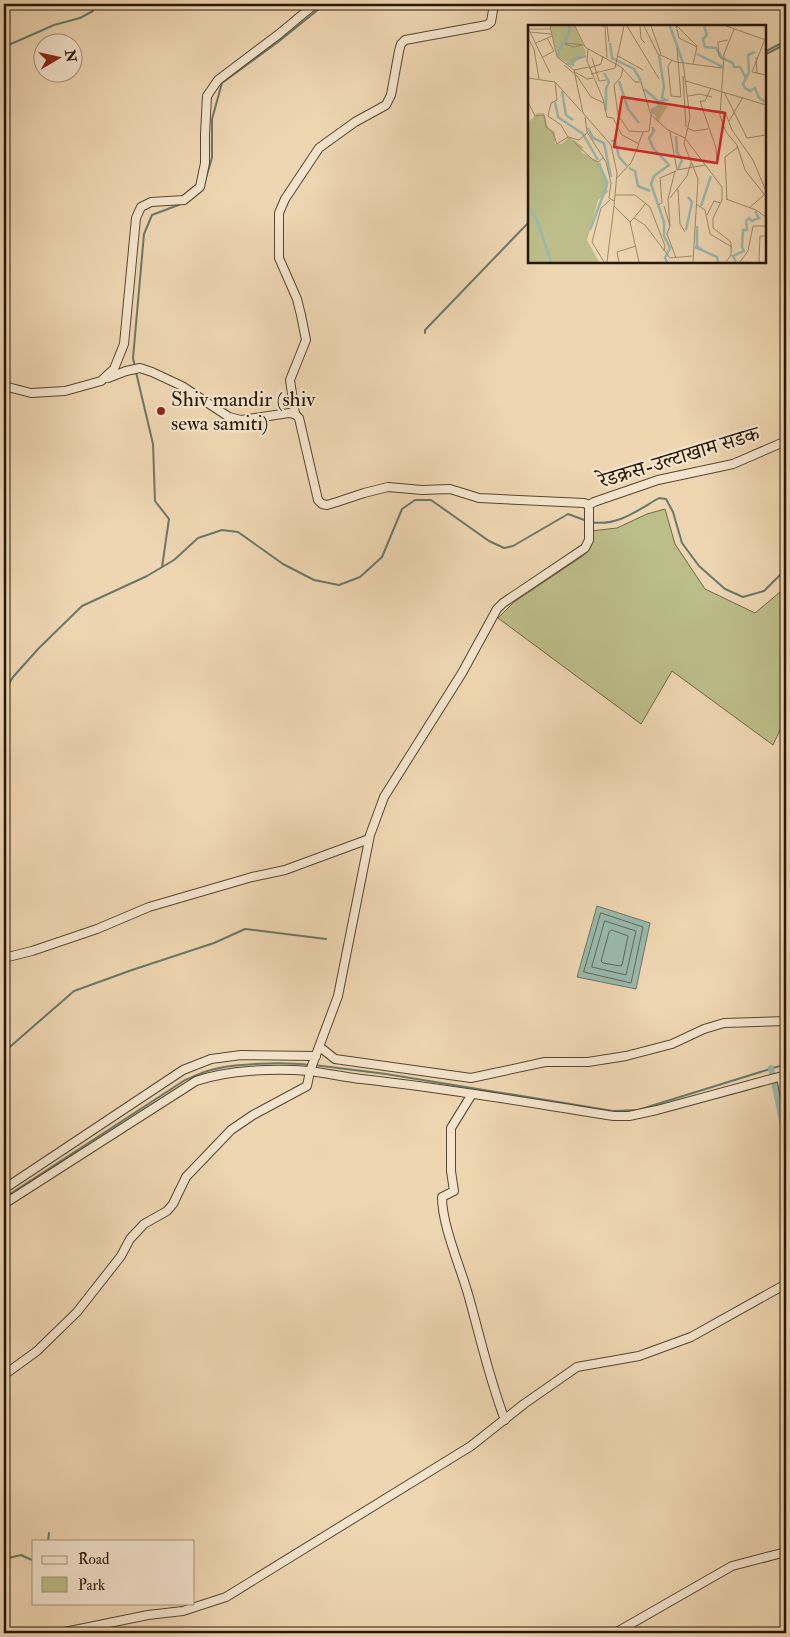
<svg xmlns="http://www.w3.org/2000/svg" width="790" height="1637" font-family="'IM FELL Double Pica','Noto Serif Devanagari',serif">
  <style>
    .green { fill: #bcbd89; stroke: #716a46 }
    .water { fill: #99b9ad; stroke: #6b7869 }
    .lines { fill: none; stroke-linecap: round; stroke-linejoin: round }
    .shore { stroke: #606858; stroke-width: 1 }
    .stream { stroke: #6b7869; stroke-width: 2 }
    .canal { stroke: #99b9ad; stroke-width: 6 }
    .minor-casing { stroke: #58472e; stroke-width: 10 }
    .minor { stroke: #f4e4cd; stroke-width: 8 }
    .poi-dot { fill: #8f2418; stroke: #f4e4cd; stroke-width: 2 }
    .labels { text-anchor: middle; stroke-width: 4.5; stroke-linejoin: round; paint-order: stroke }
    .poi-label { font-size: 21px; fill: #261702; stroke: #f4e4cd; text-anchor: start }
    .street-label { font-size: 21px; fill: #261702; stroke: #f4e4cd }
    .inset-river { fill: none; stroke: #99b9ad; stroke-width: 2.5 }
    .inset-road { fill: none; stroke: #9e8a6c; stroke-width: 1 }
    .view { fill: #d62828; fill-opacity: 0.15; stroke: #d62828; stroke-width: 2.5 }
    .inset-edge { fill: none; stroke: #261702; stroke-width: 2.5 }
  </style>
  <rect width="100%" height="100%" fill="#eed6b2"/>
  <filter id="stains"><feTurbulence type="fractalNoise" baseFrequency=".004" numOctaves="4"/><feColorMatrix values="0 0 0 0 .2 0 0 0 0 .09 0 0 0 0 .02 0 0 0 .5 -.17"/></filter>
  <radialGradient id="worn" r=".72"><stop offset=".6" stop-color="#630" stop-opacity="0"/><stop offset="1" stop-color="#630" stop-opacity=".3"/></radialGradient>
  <!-- green -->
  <path class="green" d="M665 509 675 544 705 589 755 613 786 587V717L773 745 672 671 641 724 498 618 514 602 584 555 591 546V531L617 528 647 514Z"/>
  <!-- water -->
  <path class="water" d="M597 906 650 923 636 989 577 977Z"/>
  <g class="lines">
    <!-- shore -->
    <g class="shore">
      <path d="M601 913 643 927 631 983 584 972Z"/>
      <path d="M605 921 636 931 626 975 592 967Z"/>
      <path d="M612 930 628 936 622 965 620 966 603 963 601 961 609 932Z"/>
    </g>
    <!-- stream -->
    <g class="stream">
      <path d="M4 47 54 25 80 18 93 11 92 4"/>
      <path d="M764 52 786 41"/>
      <path d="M764 55 786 44"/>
      <path d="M205 181 212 158V119L222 83 278 42 325 4"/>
      <path d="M425 333V330L529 222"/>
      <path d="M135 367 133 358 144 234 152 215 181 204"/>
      <path d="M136 372 153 444 155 501 169 519 162 567"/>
      <path d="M591 522C617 527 638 510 659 498L666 499 673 512 682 543 699 566 725 589 743 597 764 591 786 569"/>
      <path d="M4 692 13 677 39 648 82 606 147 576 174 560 198 538 222 530 238 532 283 564 314 580 339 585 360 577 382 557 402 509 415 500H431L489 541 504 548 513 546 568 514 587 521"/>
      <path d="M4 1052 74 991 132 970 214 943 245 929 326 939"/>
      <path d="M314 1065 386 1074 613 1111 638 1110 786 1064"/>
      <path d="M4 1198 185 1080C193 1077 202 1072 211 1070 234 1063 285 1062 310 1065"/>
      <path d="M48 1541 49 1533"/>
      <path d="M4 1559 21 1555 34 1561"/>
    </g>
    <!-- canal -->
    <path class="canal" d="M771 1068 786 1139"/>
    <!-- minor casing -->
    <g class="minor-casing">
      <g id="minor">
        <path d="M108 378 126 371 140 368 152 372 182 386 229 417 241 420 289 413 295 414 299 418 318 500 322 504 327 505 337 502 364 493 388 487 422 490 450 489 479 498 584 503 589 505"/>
        <path d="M4 386 31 393 65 391 101 381 114 369 124 344 136 218 141 207 151 202 184 200 200 187 205 163V134L207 96 218 80 279 34 315 4"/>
        <path d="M295 414 290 380 306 340 301 315 297 299 279 258V213L285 199 319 148 355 122 386 105 391 95 399 51 401 44 405 40 487 25 491 22 494 4"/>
        <path d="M4 958 32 951 97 929 149 907 252 877 285 870 369 839"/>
        <path d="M320 1047 335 1059 471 1078 545 1062H588L626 1056 672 1044 704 1029 724 1023 786 1021"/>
        <path d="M781 1077 786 1103"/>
        <path d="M472 1094 451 1128V1171L454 1191 442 1197C442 1227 462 1270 470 1301 481 1341 490 1381 505 1420"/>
        <path d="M4 1189 183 1070 211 1059 241 1055 316 1056"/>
        <path d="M4 1204 196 1081C228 1070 275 1068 309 1071 326 1073 344 1077 361 1079 446 1088 530 1103 614 1116H629L657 1110 786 1075"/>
        <path d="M4 1375 37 1351 77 1312 121 1256 130 1239 144 1224 167 1211 173 1204 186 1177 231 1130 253 1115 307 1086 310 1071 338 996 370 835 384 797 462 673 497 609 503 603 585 548 589 540V505L594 502 658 480 733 464 786 441"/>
        <path d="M60 1633 148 1615 183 1611 226 1597 471 1446 524 1404 577 1367 639 1356 691 1337 786 1284"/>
        <path d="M615 1633 732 1566 786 1552"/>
      </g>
    </g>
    <!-- minor -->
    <use href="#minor" class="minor"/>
  </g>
  <!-- markers -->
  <circle class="poi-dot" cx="161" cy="411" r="5"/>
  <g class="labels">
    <!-- poi labels -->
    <g class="poi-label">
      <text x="171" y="406">Shiv mandir (shiv<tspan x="171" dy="24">sewa samiti)</tspan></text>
    </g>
    <!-- street labels -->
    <g class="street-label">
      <text transform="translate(679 457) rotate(-17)" y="7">रेडक्रस-उल्टाखाम सडक</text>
    </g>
  </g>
  <!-- overview -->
  <g transform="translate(528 25)">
    <rect width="238" height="238" fill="#eed6b2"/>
    <path d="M22 1H47L58 28 44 40 30 33ZM132 76 140 80 130 97 124 85 130 83ZM9 88H16L20 102 27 107V119H34L41 112 47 116 55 122 53 127 71 137 81 157 78 164 81 166 70 175 59 215 71 237H0V98Z" fill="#bcbd89"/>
    <path class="inset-river" d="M142 1 155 38M176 1 179 10 175 14 177 22 188 23 194 33 205 38 206 42H212L218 53 215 59 217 63 222 66 227 63 231 73 238 77M82 18 84 33 106 44 113 56M169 29 195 42M31 31 30 27 41 9V1M39 38 45 40 44 35 58 31M76 48 81 57 78 64V85M218 53 221 47 220 30 227 27M91 56 100 84 111 98M116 64 130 76M34 66 38 90 45 95M27 77 30 92 55 109 70 135M125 89 124 85 131 81 129 77 138 75 134 73 136 62 131 30M124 102 126 106 121 113 125 123 141 140 126 151 123 159 136 197V211L142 223 137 233 139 237M60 103 65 113 76 118 83 152M148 111 149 127 154 135 150 144M83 116H87L91 132 99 141M101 143 107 146 110 161 122 166M173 181 183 151M0 182 9 195 23 237M169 201V221L174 225M62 205 79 160 71 138M158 205 164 177 160 172M167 222 189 232 190 237M208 237 205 231 216 226 214 222 215 205H219L218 196 221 193 224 196 231 193 227 186"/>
    <path class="inset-road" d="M22 1 29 32 46 45 55 88 83 120 89 148 86 181 102 197 111 237M47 1 57 22 93 42 107 57H113L123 90 140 105 157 113 194 162V175L185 193V203L203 217V230L198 237M73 1H77L79 33M79 1 81 17M99 1 131 54M112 1 113 14 117 18M116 1 130 29 148 37 194 43M123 1 133 29M148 1 151 13 169 22 165 39M149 1 169 21M198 1 238 15M0 3 22 48M0 4H23M206 4 196 29 192 91 198 107 209 120 217 145 236 169M2 7 23 9M0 13 6 24 11 54M237 14 224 47 238 50M8 18 24 11M54 20 45 22 37 19 38 18 56 20M60 24 59 36 75 74 79 92 85 93 94 110 111 119 103 138 89 153M90 31 115 45M15 32 26 26 19 13M228 32 229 48M64 33 71 56 78 55M144 35 140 41 143 71 153 72 149 23M196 35 191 31 190 17 200 15M155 38 162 93 156 119 170 154 165 237M36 40 49 51 63 72 76 78M61 43 73 39 75 31M95 43 93 52 86 60 90 90 101 106 115 107M46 45 61 42M47 47 59 54 65 53M63 49 87 43 96 1M155 51 158 102M0 53 27 57 53 86M158 56 238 80M27 57 29 75 23 78 20 91 33 100 40 112M183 63 177 76H172L188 123 189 137M196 67 219 113 238 110M160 71 172 69 184 72M0 77 7 91 16 90 18 102 25 108 29 119 40 112 51 115 59 108M161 83 197 87 204 105 225 135 238 166M57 92 59 107 78 137 83 158 81 173 86 176M201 96 215 72M159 103 166 106 180 104M142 107 149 145 177 140M45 116 64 134 70 137 76 132M111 118 115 107 121 106 123 90M150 164 152 199 157 207M87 170H107L122 182 137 221 136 226M142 173 159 151 163 138M198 174 228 185 238 192M199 175 197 132 210 122M168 179 177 185 182 209 204 222M130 180 134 178 132 153 148 146M136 181 142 201 139 209 148 233M221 183 237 169M179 190 186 176 193 178M106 193 117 179M102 197 106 193 117 200 142 233 164 231M142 201 140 174 147 146M76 237 64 217 73 183 82 175M79 237 86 181M91 237 89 227 108 221M212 237 220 226 225 201H238M231 237 232 211H238"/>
    <path class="view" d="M94 72 197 88 189 138 86 122Z"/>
    <rect width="238" height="238" class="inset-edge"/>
  </g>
  <!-- margin -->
  <rect width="790" height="1637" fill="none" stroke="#eed6b2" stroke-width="20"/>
  <rect x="5" y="5" width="780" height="1627" fill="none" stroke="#261702" stroke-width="2.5"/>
  <rect x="10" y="10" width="770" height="1617" fill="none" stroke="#261702"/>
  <!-- legend -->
  <rect x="32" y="1540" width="162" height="65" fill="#f4e4cd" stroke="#a2927c"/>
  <rect x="42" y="1556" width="25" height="8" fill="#f4e4cd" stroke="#a2927c"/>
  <text x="78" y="1564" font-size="15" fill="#261702">Road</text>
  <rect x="42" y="1577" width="25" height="15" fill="#bcbd89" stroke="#a2927c"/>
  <text x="78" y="1590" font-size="15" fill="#261702">Park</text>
  <!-- north arrow -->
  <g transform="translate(58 58) rotate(81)"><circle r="24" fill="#f4e4cd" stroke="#a2927c"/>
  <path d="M0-4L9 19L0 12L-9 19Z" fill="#8f2418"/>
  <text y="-8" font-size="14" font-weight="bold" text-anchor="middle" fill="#261702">N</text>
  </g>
  <rect width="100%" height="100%" filter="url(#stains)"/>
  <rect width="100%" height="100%" fill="url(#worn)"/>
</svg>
